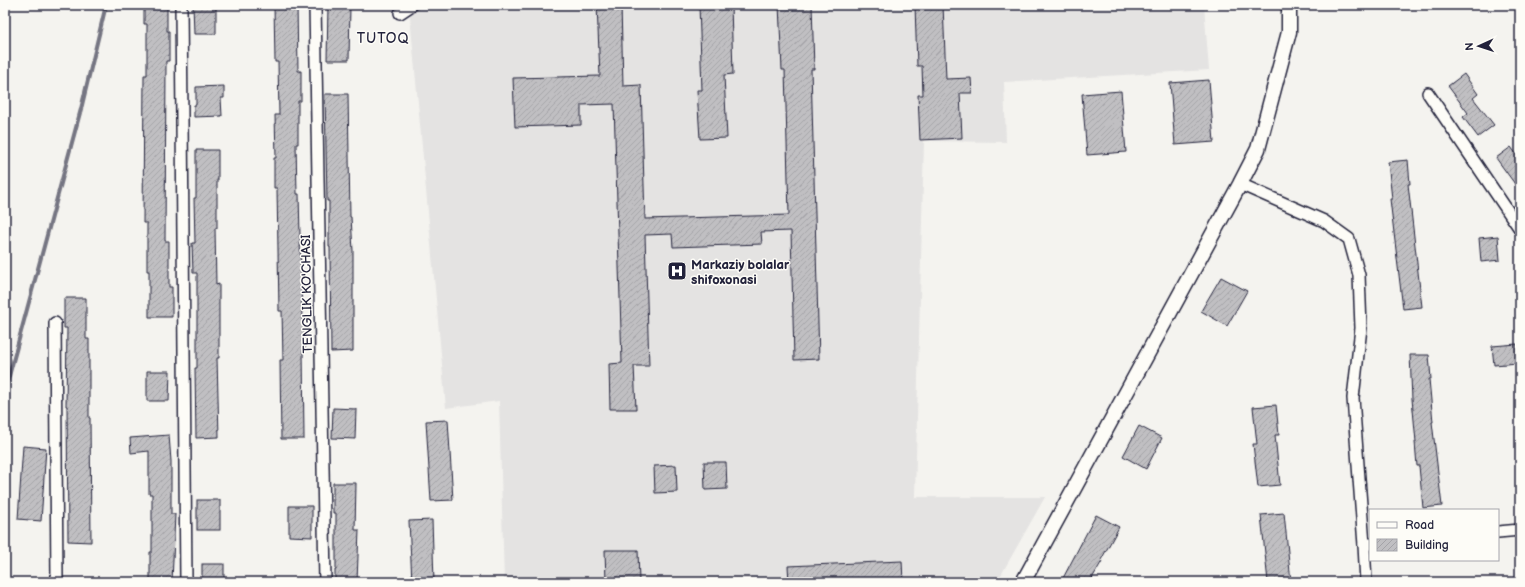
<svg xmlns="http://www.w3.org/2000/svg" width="1525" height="587" font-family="'Balsamiq Sans',sans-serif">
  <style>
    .built { fill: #e4e3e2 }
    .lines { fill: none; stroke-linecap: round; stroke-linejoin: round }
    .stream { stroke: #757582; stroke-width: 4 }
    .building { fill: url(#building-hatch); stroke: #22223b }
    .minor-casing { stroke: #22223b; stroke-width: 14 }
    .tertiary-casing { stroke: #22223b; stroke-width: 17 }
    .minor { stroke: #fdfcf7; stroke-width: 11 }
    .tertiary { stroke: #fdfcf7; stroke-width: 14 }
    .labels { text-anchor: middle; stroke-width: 3; stroke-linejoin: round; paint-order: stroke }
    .poi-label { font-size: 13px; font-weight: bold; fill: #22223b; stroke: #fdfcf7; text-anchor: start }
    .street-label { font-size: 13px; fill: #22223b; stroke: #fdfcf7 }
    .neighbourhood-label { font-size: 14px; letter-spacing: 1px; fill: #22223b; stroke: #fdfcf7 }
  </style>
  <defs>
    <pattern id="building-hatch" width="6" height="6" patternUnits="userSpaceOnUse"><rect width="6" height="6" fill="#c0bfc2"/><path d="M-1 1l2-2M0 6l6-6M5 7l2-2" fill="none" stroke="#a5a4a8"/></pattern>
  </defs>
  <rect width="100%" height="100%" fill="#f4f3ef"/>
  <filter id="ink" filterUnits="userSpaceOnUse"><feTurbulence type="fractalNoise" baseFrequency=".025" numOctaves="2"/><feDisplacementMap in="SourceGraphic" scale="8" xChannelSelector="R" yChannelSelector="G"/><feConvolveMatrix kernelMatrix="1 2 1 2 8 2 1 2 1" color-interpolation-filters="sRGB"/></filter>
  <g filter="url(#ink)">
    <!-- built -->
    <path class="built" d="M409 5H1204L1209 70 1004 82 1006 142 924 141 915 497H1045L997 582H504L499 401 446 408Z"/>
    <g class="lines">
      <!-- stream -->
      <path class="stream" d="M5 391 81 109 106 5"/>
    </g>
    <!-- building -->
    <g class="building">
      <path d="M144 5H167V31H169V61H166L165 241H169V287H172V317H149V271H147V223H143L144 75H147V24H144Z"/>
      <path d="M193 5H216V34H194Z"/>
      <path d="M274 5H297L298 71H301V101H298V144H296L297 194H299L302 320H305V350H303L304 439H281L280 360H283L282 311H279L277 188H274V158H276L275 115H279L278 62H275Z"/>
      <path d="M328 5H350L349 60H327Z"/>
      <path d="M597 5H621L623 86 641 85 645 219 789 215 785 70H782L779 5H812L814 69H811L819 359 794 360 791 231 761 232 762 244 673 247 672 234 645 235 649 366H634L636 409H610L609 364 622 363 614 104 581 105V125L515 127 513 78 600 76Z"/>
      <path d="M699 5H731L733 74 724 75 727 138 700 139 697 90H702Z"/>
      <path d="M915 5H943L946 79 971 78 972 93H960L962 138 920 140 918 95H923L922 66H917Z"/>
      <path d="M1464 74 1478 94 1473 98 1494 125 1478 137 1463 117 1468 113 1448 86Z"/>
      <path d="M1209 80 1214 142 1175 145 1170 83Z"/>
      <path d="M224 86V98H221L222 116 194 117V105H196V87Z"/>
      <path d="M1121 91 1126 152 1087 155 1082 94Z"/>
      <path d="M325 94H348L350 217H351L353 251V351L331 352 330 247H329V201H327Z"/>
      <path d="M1511 147 1520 159V191L1496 158Z"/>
      <path d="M196 150H218V180H217V228H215L216 285 219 284V358H217L219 437 196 438 195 368H197V273H193L192 243H195L194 198H196Z"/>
      <path d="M1408 160 1410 184H1408L1422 307 1403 309 1390 199H1392L1388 162Z"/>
      <path d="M1498 236 1500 260 1481 262 1479 238Z"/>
      <path d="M1221 277 1247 291 1227 326 1201 311Z"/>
      <path d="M64 298H86V339H89V418H90L91 542 68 541 67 406H66L67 328H64Z"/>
      <path d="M1517 344 1518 363 1494 365 1492 346Z"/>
      <path d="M1410 355H1429L1431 379H1429L1433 422H1432L1442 506 1423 508 1419 466H1417L1415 442H1416L1412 399Z"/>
      <path d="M147 371H170L169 401H147Z"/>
      <path d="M1276 405 1279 435H1275L1280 485 1258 487 1253 444H1257L1253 407Z"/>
      <path d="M333 408 356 409 355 439 332 438Z"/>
      <path d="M448 420 453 500 431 501 426 421Z"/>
      <path d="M1139 426 1162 438 1146 469 1123 456Z"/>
      <path d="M169 435 171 461V514H175L172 582H150V552H152V494H149V451L131 453 130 438Z"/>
      <path d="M23 446 46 448 41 521 18 519Z"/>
      <path d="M704 462H726L727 489 705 490Z"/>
      <path d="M676 465 677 492 655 493 654 466Z"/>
      <path d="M333 483H356L355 530H359L357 582H335V570H336V513H333Z"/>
      <rect x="197" y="500" width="23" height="30"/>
      <path d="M289 506H312V537L289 536Z"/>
      <path d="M1284 513 1291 582H1268L1261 515Z"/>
      <path d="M1096 515 1119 527 1101 560 1102 561 1090 582H1061Z"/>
      <path d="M432 520 434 582H412L409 521Z"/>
      <path d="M605 550H638L639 582H606Z"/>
      <path d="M902 561 903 582H789L788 566Z"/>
      <rect x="202" y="564" width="22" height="18"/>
    </g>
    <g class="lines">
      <!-- minor casing -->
      <g class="minor-casing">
        <g id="minor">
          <path d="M181 5 186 582"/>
          <path d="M315 5 325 582"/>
          <path d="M400 13 412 5"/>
          <path d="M1428 93 1520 229"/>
          <path d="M1240 184 1324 221 1349 239 1359 275 1361 328 1353 398 1364 545"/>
          <path d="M55 323 57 582"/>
          <path d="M1498 532 1520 530"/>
          <path d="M1366 582 1364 545 1370 544"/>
        </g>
      </g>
      <!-- tertiary casing -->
      <g class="tertiary-casing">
        <path id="tertiary" d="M1023 582 1240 184 1258 149 1289 32V5"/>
      </g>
      <!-- minor -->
      <use href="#minor" class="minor"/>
      <!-- tertiary -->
      <use href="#tertiary" class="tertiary"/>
    </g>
  </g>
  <!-- icons -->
  <defs>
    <g id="hospital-square" transform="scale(1)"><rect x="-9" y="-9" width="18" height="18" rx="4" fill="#22223b" stroke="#fdfcf7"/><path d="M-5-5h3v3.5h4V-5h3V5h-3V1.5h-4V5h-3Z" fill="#fff"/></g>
  </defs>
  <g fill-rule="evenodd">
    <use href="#hospital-square" x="677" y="271"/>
  </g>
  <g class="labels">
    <!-- poi labels -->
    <g class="poi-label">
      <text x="691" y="269">Markaziy bolalar<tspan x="691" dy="15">shifoxonasi</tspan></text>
    </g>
    <!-- street labels -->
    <g class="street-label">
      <text transform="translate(306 294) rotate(-91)" y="5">TENGLIK KO'CHASI</text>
    </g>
    <!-- neighbourhood labels -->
    <g class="neighbourhood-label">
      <text x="383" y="43">TUTOQ</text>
    </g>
  </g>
  <!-- margin -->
  <rect width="1525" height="587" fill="none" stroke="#fdfcf7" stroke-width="20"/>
  <rect x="10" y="10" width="1505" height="567" fill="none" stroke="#22223b" stroke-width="1.5" filter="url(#ink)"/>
  <!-- legend -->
  <rect x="1369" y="509" width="130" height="52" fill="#fdfcf7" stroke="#a5a5ac"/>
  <rect x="1377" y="522" width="20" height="6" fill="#fdfcf7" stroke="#a5a5ac"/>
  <text x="1405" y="529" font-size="12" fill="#22223b">Road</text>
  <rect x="1377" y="539" width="20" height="12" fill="url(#building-hatch)" stroke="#a5a5ac"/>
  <text x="1405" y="549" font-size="12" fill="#22223b">Building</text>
  <!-- north arrow -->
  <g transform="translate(1479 46) rotate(267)" stroke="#fdfcf7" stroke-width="3" paint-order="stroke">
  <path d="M0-3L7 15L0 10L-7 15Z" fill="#22223b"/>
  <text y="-6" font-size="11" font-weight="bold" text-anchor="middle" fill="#22223b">N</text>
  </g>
</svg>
